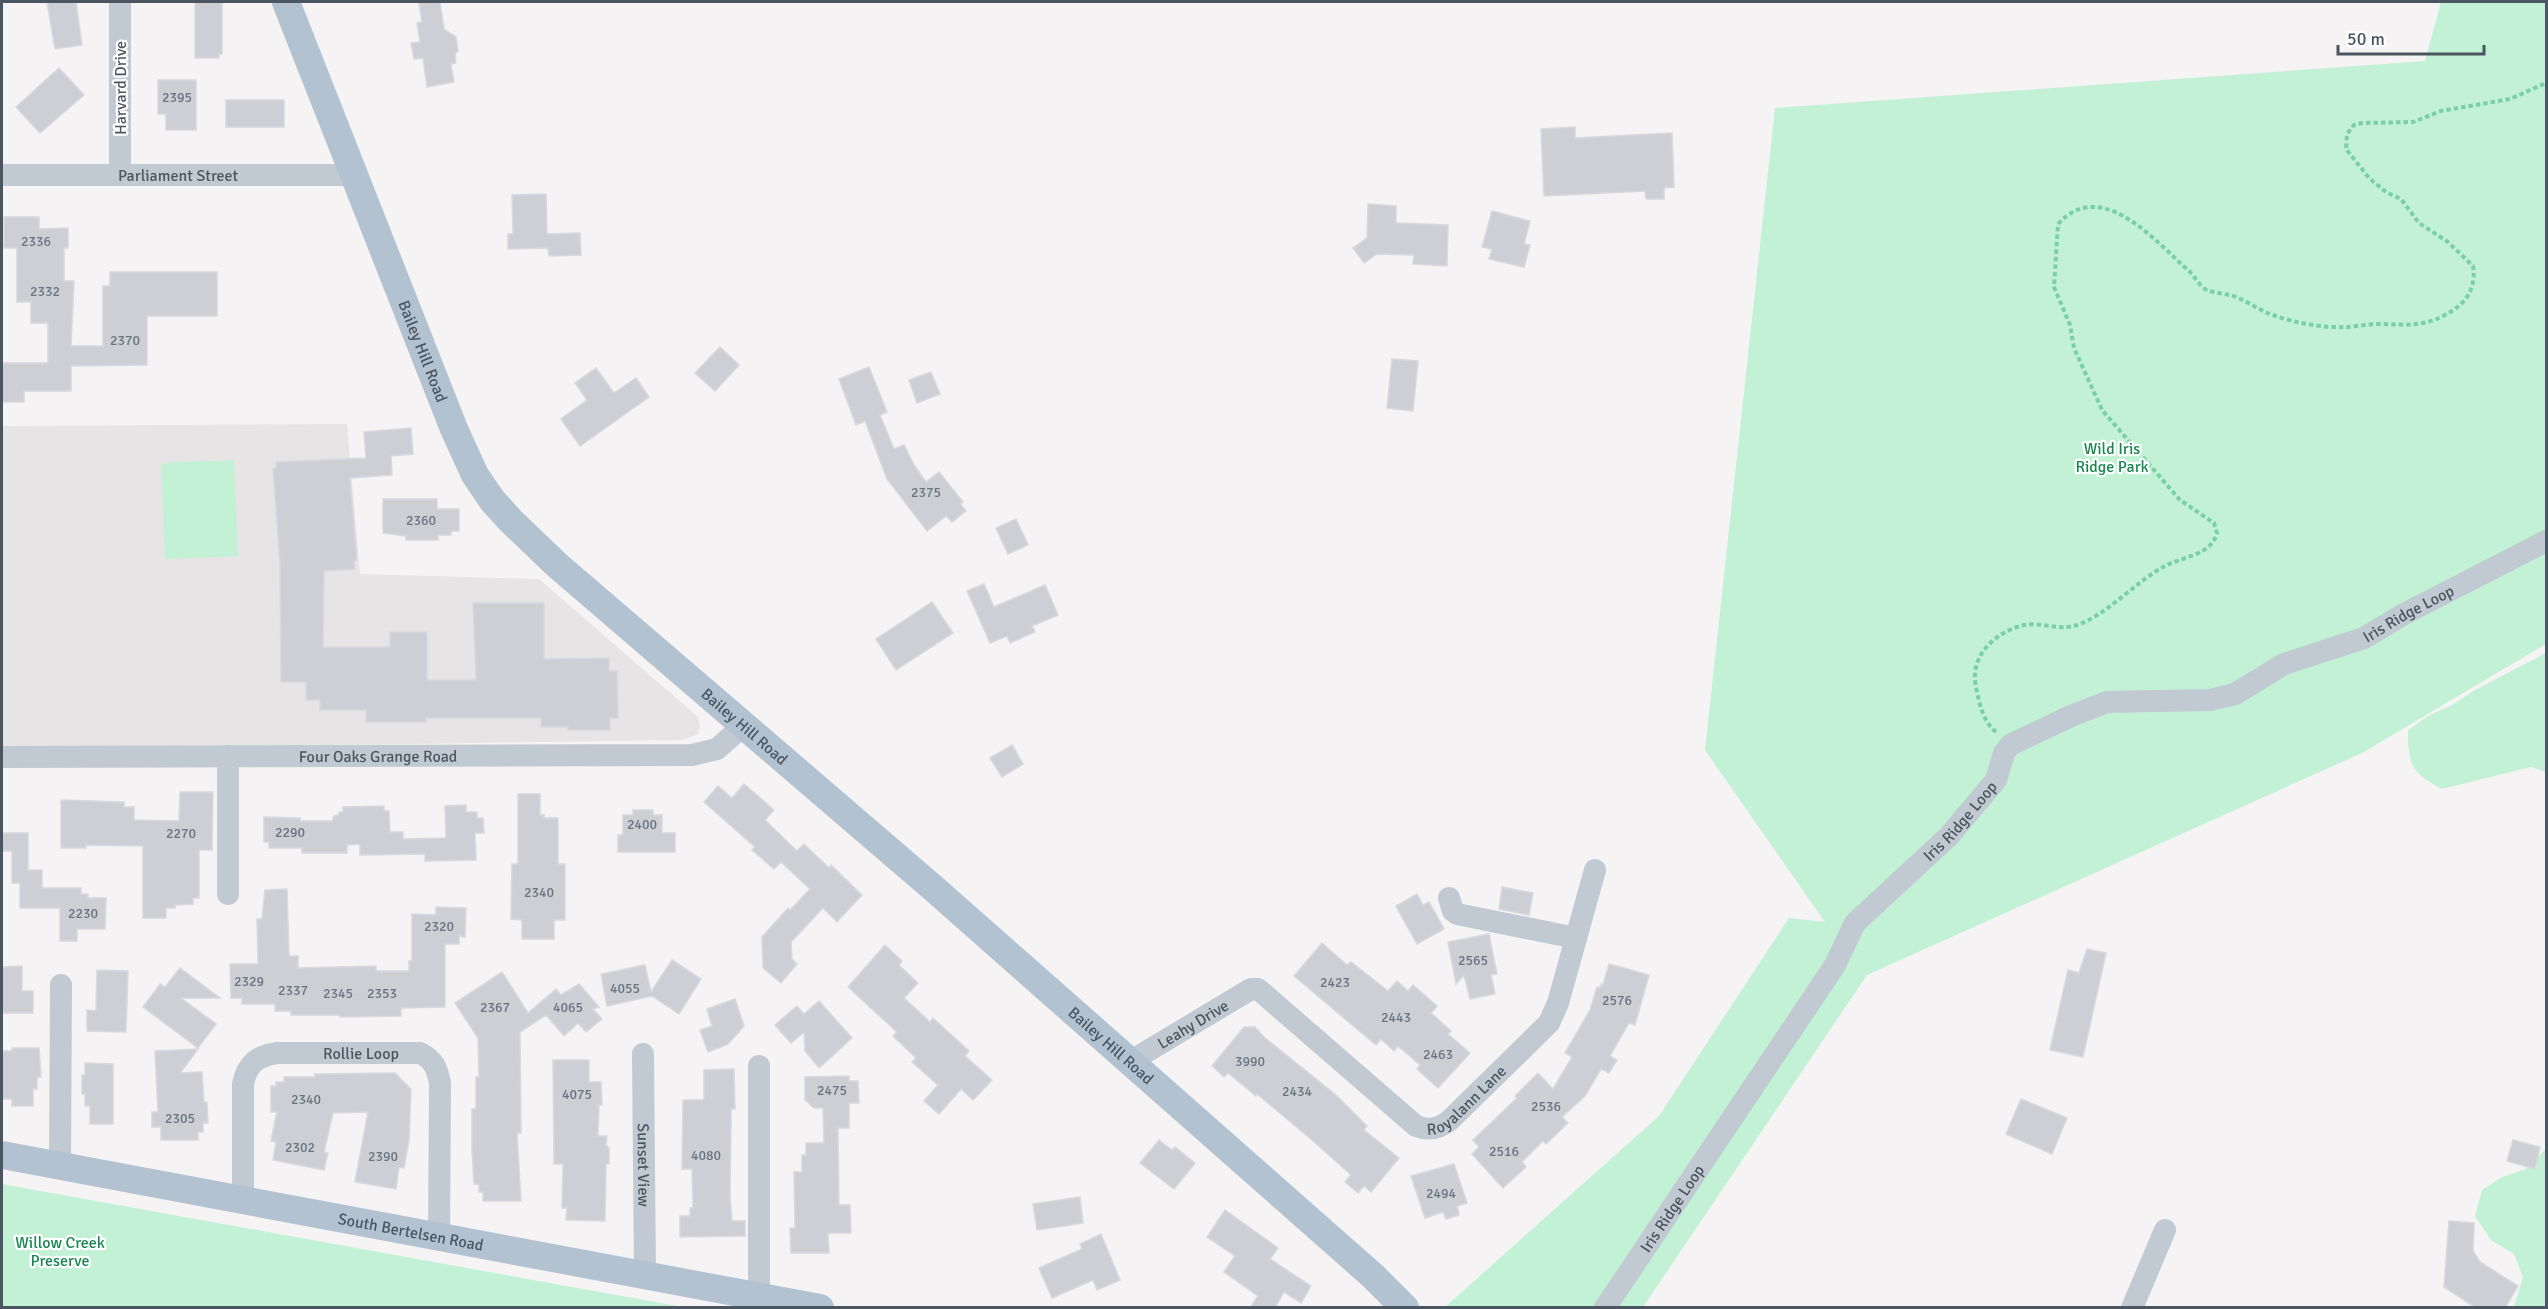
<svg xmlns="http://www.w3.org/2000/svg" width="2548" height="1309" font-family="Signika,sans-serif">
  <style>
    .education { fill: #e6e4e5 }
    .green { fill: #c3f1d5 }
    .building { fill: #cdcfd5; stroke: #d7d9de; stroke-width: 1.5 }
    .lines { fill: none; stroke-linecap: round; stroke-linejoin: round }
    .path { stroke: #7ad0a6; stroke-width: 4; stroke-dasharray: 4.5 3; stroke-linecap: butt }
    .minor { stroke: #c1cad2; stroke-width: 22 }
    .major { stroke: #b3c2d1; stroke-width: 28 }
    .labels { text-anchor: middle; stroke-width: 4.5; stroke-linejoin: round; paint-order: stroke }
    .number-label { font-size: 14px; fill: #6b747e }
    .street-label { font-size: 16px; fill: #4a5661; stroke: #fff }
    .park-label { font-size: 16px; fill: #17864f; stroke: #fff }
  </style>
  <rect width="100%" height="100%" fill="#f5f3f3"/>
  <!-- education -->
  <path class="education" d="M347 424 360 574 539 579 698 717 700 726 698 734 682 740 2 750V426Z"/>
  <!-- green -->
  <g class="green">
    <path d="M2441 2H2546V644L2362 753 1867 975 1643 1307 1444 1308 1659 1116 1789 918 1825 922 1705 750 1775 108 2425 61Z"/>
    <path d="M234 460 238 556 165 559 161 463Z"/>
    <path d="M2546 653V772L2531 767 2442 789C2411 772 2408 766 2408 730L2430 715 2452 705 2475 690Z"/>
    <path d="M2546 1149V1307H2514L2523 1277 2514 1254 2491 1240 2475 1216 2482 1190 2502 1177 2526 1169Z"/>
    <path d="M2 1184 683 1307H2Z"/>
  </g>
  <!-- building -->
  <g class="building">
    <path d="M47 2H76L82 45 55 49Z"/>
    <path d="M195 2H222V54H219V58H195Z"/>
    <path d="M419 2H440L444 29 456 37 458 51 455 54 456 63 451 64 454 82 427 87 423 58 414 59 411 43 420 42 417 23 422 22Z"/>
    <path d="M59 68 84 95 40 133 16 107Z"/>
    <path d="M158 80H196V130H166V114H158Z"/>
    <rect x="226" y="100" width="58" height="27"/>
    <path d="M1575 127V138L1672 133 1674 187 1664 188V199H1646L1645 191 1544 196 1541 129Z"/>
    <path d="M546 194 547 234 580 233 581 255 549 256 548 248 508 249V234H513L512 195Z"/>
    <path d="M1368 204 1396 206V223L1448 225 1447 266 1413 264 1414 255 1377 254 1364 263 1353 248 1367 238Z"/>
    <path d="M1492 211 1530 221 1524 244 1530 245 1524 267 1489 259 1492 249 1482 247Z"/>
    <path d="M4 217H39V229L68 228V248H64V281H74L71 346H103V286H110V272H217V316H147V365L71 366V391H24V402H2V363H48V323H31V302H17V248H4Z"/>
    <path d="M720 347 739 365 715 391 695 373Z"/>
    <path d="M1392 359 1418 361 1413 411 1387 408Z"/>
    <path d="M869 367 887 412 880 415 894 449 904 445 914 465 926 482 939 472 963 502 960 504 966 511 952 522 946 516 927 531 887 479 865 421 856 425 839 379Z"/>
    <path d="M596 368 614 393 636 378 649 397 580 446 561 419 587 400 575 383Z"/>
    <path d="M931 372 940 394 917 403 909 380Z"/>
    <path d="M411 428 413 454 391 456 392 475 350 478 357 560 354 561 355 569 324 571 323 647H390V632H427V680H476L473 603H544V659L609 658V671H617L618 718H610V730H568V727H541V718H426V722H366V710H320V700H306V682H281L280 564 273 468H276V462L366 458 364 432Z"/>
    <path d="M383 499H437V509H459V531H451V535H438V540H406V536L383 533Z"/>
    <path d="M1016 519 1028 545 1008 554 996 528Z"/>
    <path d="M984 584 994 607 1045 585 1058 615 1032 626 1035 632 1010 643 1007 636 990 643 967 591Z"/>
    <path d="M932 602 953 633 896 670 876 639Z"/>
    <path d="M1012 745 1023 764 1002 777 990 758Z"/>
    <path d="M744 784 774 810 765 820 797 851 804 844 829 868 831 865 862 895 837 922 823 908 791 942 792 959 797 964 781 983 763 968 762 937 788 908 790 910 810 889 781 862 774 869 752 850 755 847 704 802 718 786 732 798Z"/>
    <path d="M180 792H213L212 850H199V898H193V904L175 905V908H166V918H143V846L86 845V848H61V800L124 802V807H134V820L179 821Z"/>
    <path d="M518 794H540V815H544V818H558V864H565V920H554V939H522V920L511 919 512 864H518Z"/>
    <path d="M466 805V812H477V818H483L484 833H475L476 860 425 861V854L360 855V844L347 845V853H302V848H269V842H264V817L300 818V821H332L334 816 339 815V812H343V807L384 806V811H389L390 832H403V839L446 838 445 806Z"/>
    <path d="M633 810H653V815H662V833H675V852H618V835H623V815H633Z"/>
    <path d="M2 833H28V870H42V888H81V894H88V898H106L105 929H77V941H60V908H20V883H12V851H2Z"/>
    <path d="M1502 887 1533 893 1529 915 1499 909Z"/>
    <path d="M287 889 289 956H298V968L376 966V971H409V961H412V914L436 915V907L466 908 465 937 459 936V944H445V1007L401 1008V1016L340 1017V1015H291V1011H275V1004H242V998H231L230 964H258L257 919H262L265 890Z"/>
    <path d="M1417 894 1423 905 1429 902 1444 929 1417 944 1396 906Z"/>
    <path d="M1489 934 1497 974 1491 975 1495 994 1470 999 1464 975 1456 984 1448 942Z"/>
    <path d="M1322 943 1347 965 1351 962 1388 991 1397 981 1408 991 1413 985 1437 1006 1431 1013 1451 1031 1448 1034 1470 1053 1438 1088 1417 1069 1420 1065 1398 1046 1394 1051 1381 1039 1376 1045 1294 976Z"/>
    <path d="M885 945 902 961 899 965 918 983 904 998 930 1022 933 1018 969 1051 965 1056 992 1080 973 1100 961 1089 939 1114 924 1101 938 1085 912 1062 916 1058 893 1036 897 1032 848 987Z"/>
    <path d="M2087 949 2106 953 2083 1057 2050 1050 2068 970 2079 973Z"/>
    <path d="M672 960 701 979 679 1014 652 996 607 1006 601 974 645 965 651 992Z"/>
    <path d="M1609 964 1649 975 1635 1025 1629 1023 1610 1056 1617 1060 1609 1073 1601 1069 1585 1096 1562 1117 1568 1123 1546 1144 1543 1141 1522 1162 1526 1167 1503 1188 1472 1154 1479 1147 1473 1140 1517 1098 1515 1096 1538 1073 1553 1089 1572 1057 1565 1053 1590 1010 1597 987 1600 988 1601 984 1603 985Z"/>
    <path d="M22 966V991H33V1013H2V967Z"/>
    <path d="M180 968 220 998H181L216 1024 198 1048 143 1007 160 984 165 987Z"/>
    <path d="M97 970 128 971 126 1032 87 1031V1010L96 1011Z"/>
    <path d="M502 972 528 1013 556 989 561 995 579 984 599 1007 593 1009 602 1019 586 1032 578 1023 564 1036 546 1015 520 1032 521 1133H517L521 1201H483V1192H479V1184H474L472 1150V1109H476V1077H479L478 1038 455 1003Z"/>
    <path d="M735 999 744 1026 728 1044 708 1052 700 1030 712 1026 707 1009Z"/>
    <path d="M819 1001 852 1038 819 1068 805 1051 804 1032 791 1043 775 1025 797 1006 804 1014Z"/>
    <path d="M1244 1027H1255L1265 1038 1336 1095 1367 1126 1364 1130 1399 1158 1371 1192 1364 1186 1358 1193 1345 1182 1351 1175 1312 1140 1257 1094 1256 1096 1228 1073 1224 1077 1212 1066Z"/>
    <path d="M12 1048H39L41 1077H37V1089H33V1106H12V1099H2V1051H12Z"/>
    <path d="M198 1049 180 1073 202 1072 204 1102H207L208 1123H203V1132H198V1140H161V1127H152V1112H158L155 1051Z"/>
    <path d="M553 1060H589V1082H601L602 1105H599L598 1136H607L606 1145 609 1148V1164H606L605 1221 566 1220 567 1208H562L563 1164H554Z"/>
    <path d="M85 1063 113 1064V1124H90V1106H85V1094H82V1075H85Z"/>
    <path d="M734 1069 735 1109H731V1123L730 1196 732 1221H745V1236L680 1237V1216H690V1208H693L692 1169H682L683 1100H704V1070Z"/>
    <path d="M392 1073H395L411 1089 409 1140 404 1168 399 1167 396 1189 355 1182 368 1112 333 1113 324 1152 328 1153 324 1170 273 1160 276 1142 271 1141 277 1112H271V1086H276V1082H284V1077H315V1074Z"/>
    <path d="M849 1076V1081H858L859 1103H849V1128H838L839 1205H850L851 1233H828L829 1253H791L790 1228H795L794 1172H802V1155H806V1143H824L823 1108H814L805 1100V1077Z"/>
    <path d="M2021 1099 2067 1118 2052 1154 2006 1134Z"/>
    <path d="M1159 1140 1172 1150 1175 1147 1195 1163 1174 1189 1140 1163Z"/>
    <path d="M2513 1140 2540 1147 2535 1169 2507 1161Z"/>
    <path d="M1454 1164 1467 1203 1457 1206 1459 1215 1446 1219 1443 1212 1425 1218 1411 1176Z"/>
    <path d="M1080 1197 1083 1223 1037 1230 1033 1204Z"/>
    <path d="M1225 1210 1278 1248 1270 1259 1311 1286 1301 1303 1284 1292 1275 1308H1250L1258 1296 1224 1272 1235 1256 1207 1237Z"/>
    <path d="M2449 1221 2474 1223 2473 1251 2480 1262 2518 1286 2505 1308H2476L2444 1287Z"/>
    <path d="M1101 1234 1120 1280 1097 1290 1093 1280 1052 1298 1039 1268 1082 1249 1080 1244Z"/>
  </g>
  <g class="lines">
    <!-- path -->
    <path class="path" d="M1996 732C1982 720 1980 705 1976 687 1969 656 1995 632 2024 625 2040 622 2058 630 2074 626 2104 618 2136 581 2165 566 2181 557 2212 555 2217 533L2214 523 2180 500 2102 410 2074 348 2070 325 2054 287 2058 224C2102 175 2158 244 2190 272 2195 277 2199 285 2205 289 2215 294 2226 293 2236 297 2249 302 2260 311 2273 315 2295 323 2322 328 2345 327 2355 327 2366 324 2377 324 2401 324 2420 328 2443 316 2464 306 2477 290 2473 266L2448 242 2419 223 2401 199 2386 192 2369 178 2346 149 2347 134 2354 125 2362 123 2413 122 2441 111 2510 99 2546 83"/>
    <!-- minor -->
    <g class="minor">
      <path d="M120 2V175"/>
      <path id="s1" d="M2 175H353"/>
      <path d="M228 756V894"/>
      <path id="s2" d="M2 757 692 755 717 749 744 725"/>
      <path d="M1449 898 1453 911 1457 914 1576 938"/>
      <path id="s3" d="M643 1054 645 1275"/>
      <path id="s4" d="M1131 1061 1251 989H1258L1416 1126C1429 1131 1439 1129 1450 1120L1549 1023 1558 1003 1595 870"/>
      <path d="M60 1166 61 985"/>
      <path id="s5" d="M243 1199V1084C247 1064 257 1056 277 1053H420C434 1060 437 1068 440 1083L439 1237"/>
      <path d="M759 1296V1066"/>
      <path id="s6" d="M1605 1308 1835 965 1855 923 1949 836 1996 780 2004 753 2010 745 2071 716 2107 702 2210 700 2235 694 2284 664 2364 638 2404 614 2546 541"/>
      <path d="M2132 1308 2165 1230"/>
    </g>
    <!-- major -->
    <g class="major">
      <path id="s7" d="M286 2 454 429 475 475 492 500 511 521 557 565 932 887 1373 1276 1405 1308"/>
      <path id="s8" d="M2 1155 820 1308"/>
    </g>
  </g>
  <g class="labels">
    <!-- number labels -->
    <g class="number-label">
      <text x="177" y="102">2395</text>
      <text x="36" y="246">2336</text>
      <text x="45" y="296">2332</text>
      <text x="125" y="345">2370</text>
      <text x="926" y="497">2375</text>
      <text x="421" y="525">2360</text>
      <text x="642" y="829">2400</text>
      <text x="290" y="837">2290</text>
      <text x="181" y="838">2270</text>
      <text x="539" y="897">2340</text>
      <text x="83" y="918">2230</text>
      <text x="439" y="931">2320</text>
      <text x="1473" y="965">2565</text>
      <text x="249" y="986">2329</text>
      <text x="1335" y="987">2423</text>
      <text x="625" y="993">4055</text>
      <text x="293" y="995">2337</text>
      <text x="338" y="998">2345</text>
      <text x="382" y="998">2353</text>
      <text x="1617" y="1005">2576</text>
      <text x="495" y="1012">2367</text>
      <text x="568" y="1012">4065</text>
      <text x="1396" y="1022">2443</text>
      <text x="1438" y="1059">2463</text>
      <text x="1250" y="1066">3990</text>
      <text x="832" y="1095">2475</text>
      <text x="1297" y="1096">2434</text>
      <text x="577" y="1099">4075</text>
      <text x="306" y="1104">2340</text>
      <text x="1546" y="1111">2536</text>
      <text x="180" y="1123">2305</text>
      <text x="300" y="1152">2302</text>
      <text x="1504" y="1156">2516</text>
      <text x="706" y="1160">4080</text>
      <text x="383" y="1161">2390</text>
      <text x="1441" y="1198">2494</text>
    </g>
    <!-- street labels -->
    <g class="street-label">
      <text transform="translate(120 88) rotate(-90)" y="6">Harvard Drive</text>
      <text dy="6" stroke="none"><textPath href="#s1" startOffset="176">Parliament Street</textPath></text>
      <text dy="6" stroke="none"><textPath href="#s7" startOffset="375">Bailey Hill Road</textPath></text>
      <text dy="6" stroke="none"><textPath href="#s6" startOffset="1126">Iris Ridge Loop</textPath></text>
      <text dy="6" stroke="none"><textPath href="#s7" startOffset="879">Bailey Hill Road</textPath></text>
      <text dy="6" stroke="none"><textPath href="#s2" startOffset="376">Four Oaks Grange Road</textPath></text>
      <text dy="6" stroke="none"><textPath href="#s6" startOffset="606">Iris Ridge Loop</textPath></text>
      <text dy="6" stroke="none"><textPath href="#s4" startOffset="72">Leahy Drive</textPath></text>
      <text dy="6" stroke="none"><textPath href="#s7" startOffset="1365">Bailey Hill Road</textPath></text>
      <text dy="6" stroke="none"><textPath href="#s5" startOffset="249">Rollie Loop</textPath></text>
      <text dy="6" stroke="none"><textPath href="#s4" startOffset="417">Royalann Lane</textPath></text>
      <text dy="6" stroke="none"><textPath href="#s3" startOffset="111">Sunset View</textPath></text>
      <text dy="6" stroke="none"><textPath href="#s6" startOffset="120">Iris Ridge Loop</textPath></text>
      <text dy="6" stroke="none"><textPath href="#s8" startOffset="416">South Bertelsen Road</textPath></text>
    </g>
    <!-- park labels -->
    <g class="park-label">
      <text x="2112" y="454">Wild Iris<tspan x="2112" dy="18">Ridge Park</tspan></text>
      <text x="60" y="1248">Willow Creek<tspan x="60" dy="18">Preserve</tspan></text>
    </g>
  </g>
  <!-- border -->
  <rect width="2548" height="1309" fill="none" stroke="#4a5661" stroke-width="6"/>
  <!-- scale -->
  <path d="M2338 45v9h146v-9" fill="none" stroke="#4a5661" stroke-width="3"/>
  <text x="2347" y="45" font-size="18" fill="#4a5661" stroke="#ffffff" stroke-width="4.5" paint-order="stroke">50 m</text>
</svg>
